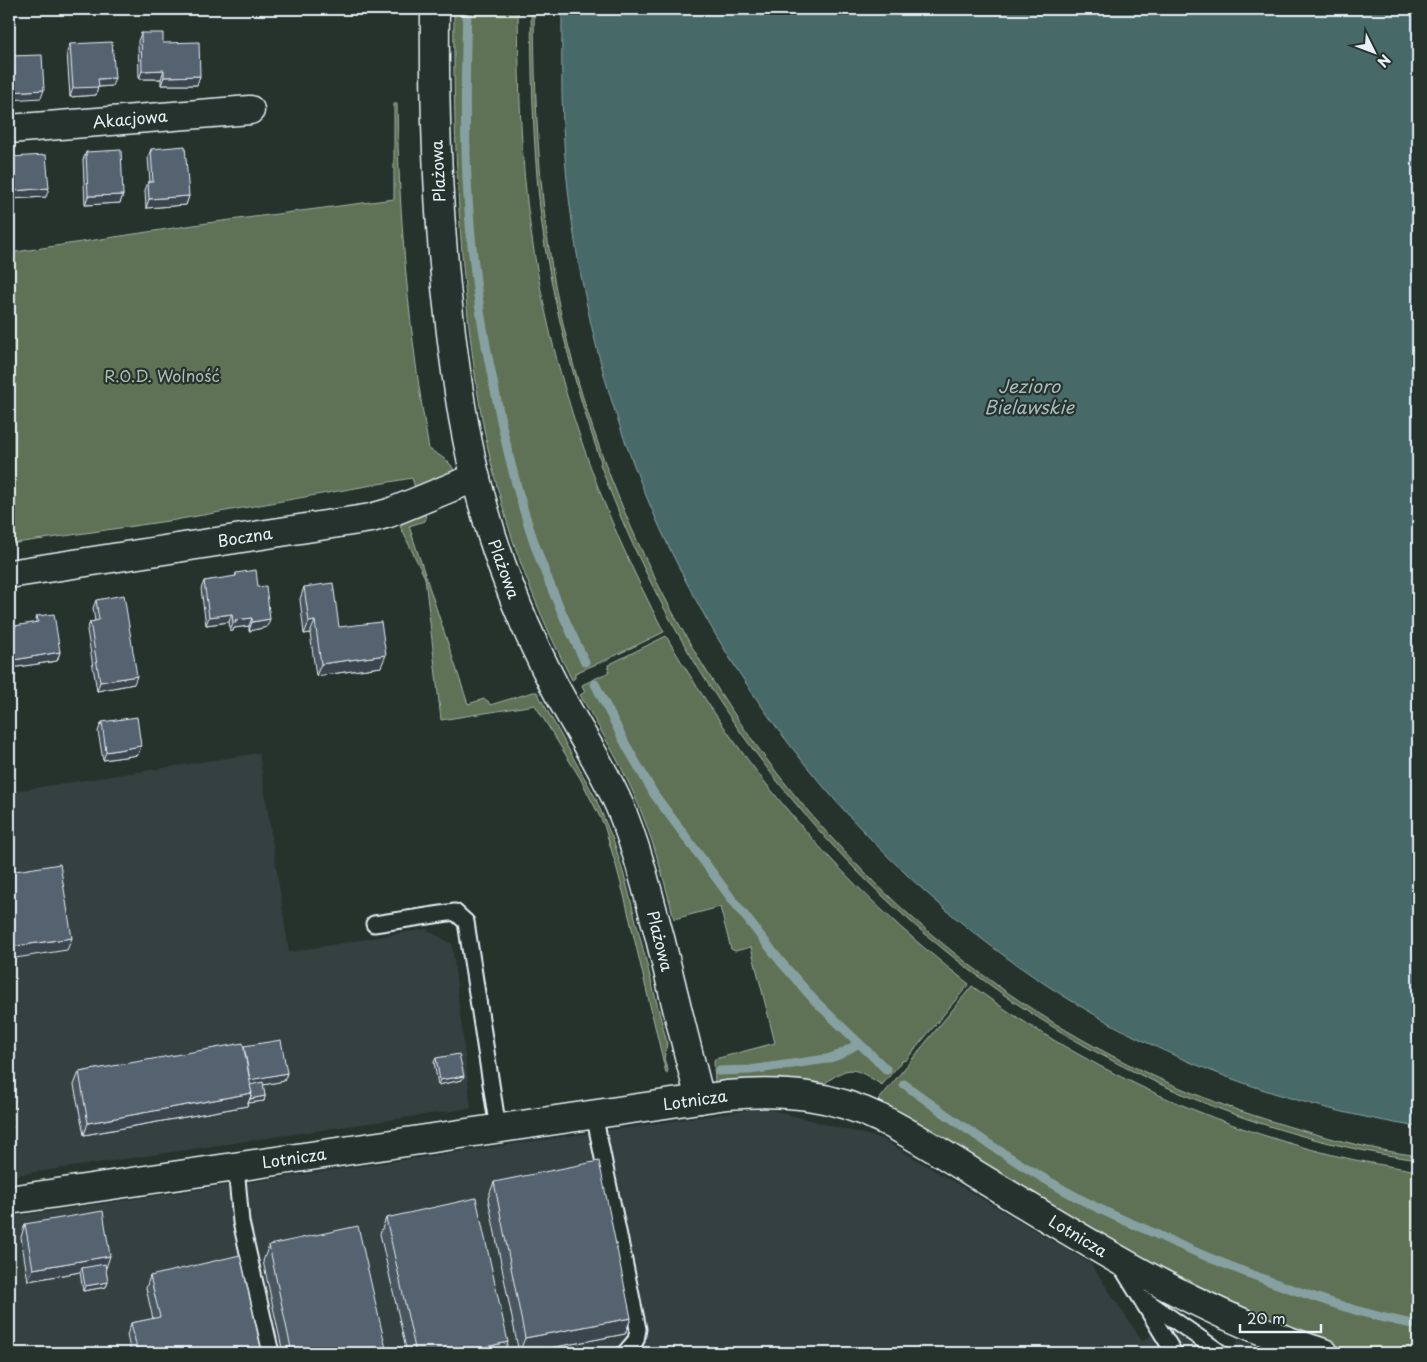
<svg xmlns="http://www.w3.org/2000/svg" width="1427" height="1362" font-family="'Playpen Sans',sans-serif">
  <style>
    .built { fill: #344141 }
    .green { fill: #5e7256; stroke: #a3b2a7 }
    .water { fill: #466b68; stroke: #87a1a2 }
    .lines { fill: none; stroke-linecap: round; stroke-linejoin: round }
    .stream { stroke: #87a1a2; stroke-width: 9 }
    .lane-casing { stroke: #e8f1f8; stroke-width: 19 }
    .street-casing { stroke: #e8f1f8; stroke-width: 31 }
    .lane { stroke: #26332d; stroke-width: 15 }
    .street { stroke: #26332d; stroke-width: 28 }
    .wall { fill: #48545f; stroke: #e8f1f8 }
    .shaded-wall { fill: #3b454e; stroke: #e8f1f8 }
    .building { fill: #54626f; stroke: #e8f1f8 }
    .labels { text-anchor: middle; stroke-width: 4.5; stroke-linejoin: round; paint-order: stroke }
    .street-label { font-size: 16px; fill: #e8f1f8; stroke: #26332d }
    .park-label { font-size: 16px; fill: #b1beb7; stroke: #26332d }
    .water-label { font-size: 18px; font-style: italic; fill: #a7bbbe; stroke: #26332d }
  </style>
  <rect width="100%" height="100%" fill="#26332d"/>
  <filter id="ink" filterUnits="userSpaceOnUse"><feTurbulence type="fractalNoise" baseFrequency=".02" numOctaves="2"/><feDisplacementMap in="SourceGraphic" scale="10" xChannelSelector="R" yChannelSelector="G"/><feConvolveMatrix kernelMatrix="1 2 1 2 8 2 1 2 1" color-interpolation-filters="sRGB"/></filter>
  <g filter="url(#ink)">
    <!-- built -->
    <g class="built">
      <path d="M259 753 289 952 426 929 452 944 471 1108 9 1176V792Z"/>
      <path d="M764 1108 882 1139 1091 1264 1142 1341 1168 1325 1201 1353H9V1217Z"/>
      <path d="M1238 1340 1275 1353H1231Z"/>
    </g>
    <!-- green -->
    <g class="green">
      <path d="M454 9H518C519 83 520 158 531 232 551 372 598 507 664 632L606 660 575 673V678L572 680C541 619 515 556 498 490 478 417 470 341 463 266 456 180 453 95 454 9Z"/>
      <path d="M531 9H534C535 123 540 237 569 348 661 702 916 1012 1271 1121 1319 1136 1368 1149 1418 1156V1160C1038 1106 729 820 600 464L601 462C577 392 557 320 545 247 533 168 532 88 531 9Z"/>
      <path d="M394 104H397C399 220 409 335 429 449 438 455 452 461 455 473L416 491 412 478 175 520 9 544V253L207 223 394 199Z"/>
      <path d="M460 495 461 500 424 511 426 518 425 521 409 526 468 704 484 699 488 701 490 705 533 692H537L595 797 614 842 626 882 667 1043 664 1059 668 1070 667 1073H666L625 899 617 869 604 825 580 778 535 705 441 720 425 578 400 526 409 518Z"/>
      <path d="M666 636C746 773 843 887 969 984L906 1060 902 1061 882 1085C854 1068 851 1063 824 1084L806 1081 778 1078 720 1085 715 1083 714 1062 715 1059 775 1043 751 947 735 951 731 949 720 907 674 919C663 875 651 832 632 790 617 757 598 726 580 695L585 692 582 685 609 672 608 665Z"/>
      <path d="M972 986C1080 1065 1203 1123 1333 1155 1361 1162 1390 1166 1418 1171V1353H1363L1323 1342 1205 1296 877 1102Z"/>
    </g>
    <!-- water -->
    <path class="water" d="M562 9H1418V1127C1301 1108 1187 1070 1085 1009 837 863 655 604 591 324 576 258 566 192 563 125 561 86 562 47 562 9Z"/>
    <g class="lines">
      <!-- stream -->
      <g class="stream">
        <path d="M467 9C465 71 464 135 468 197 472 263 481 327 495 391 504 438 515 485 530 530 544 574 565 621 585 662"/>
        <path d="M595 684 626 745 654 794 731 898 781 962 815 1001 887 1070"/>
        <path d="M718 1071 750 1070 827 1059 839 1055 859 1043"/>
        <path d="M904 1084C960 1126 1019 1166 1082 1200 1103 1211 1125 1221 1147 1230 1187 1249 1228 1266 1269 1281 1319 1299 1367 1316 1418 1325"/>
      </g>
      <!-- lane casing -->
      <g class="lane-casing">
        <g id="lane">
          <path d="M374 924 455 912 466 922 498 1129"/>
          <path d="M594 1114 638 1329 636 1340 625 1353"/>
          <path d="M236 1167 241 1222 271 1353"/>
          <path d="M1121 1266 1174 1353"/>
          <path d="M1144 1299 1221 1353"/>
        </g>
      </g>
      <!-- street casing -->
      <g class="street-casing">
        <g id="street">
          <path d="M435 9C434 117 438 225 451 333 458 390 466 446 482 501 499 566 524 628 555 687 576 727 602 765 620 807 638 850 648 894 660 938 673 992 686 1045 700 1099"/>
          <path d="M9 129 250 110"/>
          <path d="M9 574 371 518 389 513 462 483 476 480"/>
          <path d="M9 1200 727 1095C785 1090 830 1094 884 1120 915 1136 945 1155 975 1174 1087 1242 1198 1314 1324 1353"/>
        </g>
      </g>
      <!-- lane -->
      <use href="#lane" class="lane"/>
      <!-- street -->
      <use href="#street" class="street"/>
    </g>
    <!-- wall -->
    <g class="wall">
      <path d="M141 33 163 43 200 76 197 85H161V79H139L138 41Z"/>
      <path d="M70 44 112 86 98 87 96 95 70 97 67 52Z"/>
      <path d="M151 149 189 196 186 205 146 208 145 190 148 182H150L148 157Z"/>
      <path d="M86 152 123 195 120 203 85 205 83 160Z"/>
      <path d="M11 157 46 197 10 199 9 164Z"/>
      <path d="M236 573 258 587 267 627 249 631V626L234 628 233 631H230L229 622 206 625 201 589 204 581 235 577Z"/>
      <path d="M304 587 339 627 381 667 316 676 310 633 304 634 300 599Z"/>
      <path d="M96 600 134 684 97 691 87 630 90 622 95 621 93 608Z"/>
      <path d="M37 616 60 652 57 661 11 668 9 655V627L35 623Z"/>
      <path d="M102 722 141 746 138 755 103 760 98 731Z"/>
      <path d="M244 1046 287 1073 284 1081 263 1085 265 1096 264 1101 248 1103 247 1106 84 1135 74 1085 79 1072Z"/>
      <path d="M436 1058 462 1080 438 1085 434 1062Z"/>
      <path d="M494 1182 631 1318 625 1334 524 1353H519L488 1198Z"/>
      <path d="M386 1218 504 1353H407L380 1234Z"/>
      <path d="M25 1224 105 1268 108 1282 106 1287 83 1291 80 1272 28 1281 21 1237Z"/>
      <path d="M269 1245 387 1353H283L263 1261Z"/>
      <path d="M150 1276 262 1353H131L127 1335 131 1323 153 1319 146 1288Z"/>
    </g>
    <!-- shaded-wall -->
    <g class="shaded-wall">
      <path d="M164 70 161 79H139L142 71Z"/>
      <path d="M200 76 197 85H161L164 77Z"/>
      <path d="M115 78 112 86 98 87 96 95 70 97 73 88 98 79Z"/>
      <path d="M44 90 41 98 9 100V92Z"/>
      <path d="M49 188 46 197 10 199 13 191Z"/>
      <path d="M123 195 120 203 85 205 88 196Z"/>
      <path d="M189 196 186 205 146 208 149 199Z"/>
      <path d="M232 614 229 622 206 625 209 617Z"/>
      <path d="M252 618 249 626 234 628 233 631H230L233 623 235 620Z"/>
      <path d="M270 619 267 627 249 631 252 622Z"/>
      <path d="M315 621 310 633 304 634 309 622Z"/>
      <path d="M60 652 57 661 11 668 14 660Z"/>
      <path d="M386 655 381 667 316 676 321 664Z"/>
      <path d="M137 676 134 684 97 691 100 682Z"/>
      <path d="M141 746 138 755 103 760 106 752Z"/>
      <path d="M72 938 67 950 9 959V947Z"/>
      <path d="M287 1073 284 1081 248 1088 247 1080Z"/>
      <path d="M464 1076 462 1080 438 1085 440 1080Z"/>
      <path d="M252 1093 247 1106 84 1135 88 1123Z"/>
      <path d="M265 1096 264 1101 248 1103 250 1099Z"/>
      <path d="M9 1128H12L9 1137Z"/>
      <path d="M110 1256 106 1268H82L80 1272 28 1281 33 1269Z"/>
      <path d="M108 1282 106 1287 83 1291 85 1286Z"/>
      <path d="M631 1318 625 1334 524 1353H519L525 1338Z"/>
      <path d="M508 1342 504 1353H459Z"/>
    </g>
    <!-- building -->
    <g class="building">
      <path d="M141 33H163V43L199 42 200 76 164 77V70L142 71Z"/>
      <path d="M112 42 115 78 98 79 99 87 73 88 70 44Z"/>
      <path d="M42 55 44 90 9 92V56Z"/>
      <path d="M185 146 189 196 149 199 148 182H153L151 149Z"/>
      <path d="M121 150 123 195 88 196 86 152Z"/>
      <path d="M46 155 49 188 13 191 11 157Z"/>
      <path d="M256 570 258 587 266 586 270 619 252 622V618L235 620 236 623H233L232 614 209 617 204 581 236 576V573Z"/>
      <path d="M333 583 339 627 381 622 386 655 321 664 315 621 309 622 304 587Z"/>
      <path d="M124 595 137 676 100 682 90 622 99 620 96 600Z"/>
      <path d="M54 614 60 652 14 660 9 627 38 622 37 616Z"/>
      <path d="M137 717 141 746 106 752 102 722Z"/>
      <path d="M60 864 72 938 9 947V872Z"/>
      <path d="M281 1040 287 1073 250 1080 244 1046Z"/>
      <path d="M243 1043 252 1093 88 1123 79 1072Z"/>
      <path d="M459 1054 464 1076 440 1080 436 1058Z"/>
      <path d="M263 1082 265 1096 250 1099 252 1093 250 1085Z"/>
      <path d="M9 1102 12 1128H9Z"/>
      <path d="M599 1161 631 1318 525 1338 494 1182Z"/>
      <path d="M476 1198 508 1342 459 1353H416L386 1218Z"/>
      <path d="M103 1211 110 1256 33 1269 25 1224Z"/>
      <path d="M358 1226 387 1353H292L269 1245Z"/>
      <path d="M240 1255 262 1353H138L131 1323 160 1317 150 1276Z"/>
      <path d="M105 1264 108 1282 85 1286 82 1268Z"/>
      <path d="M786 1349V1353H762Z"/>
    </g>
  </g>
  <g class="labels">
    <!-- street labels -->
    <g class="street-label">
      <text transform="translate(130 119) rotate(-5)" y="6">Akacjowa</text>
      <text transform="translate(438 171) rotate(-93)" y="6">Plażowa</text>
      <text transform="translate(245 537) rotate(-9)" y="6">Boczna</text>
      <text transform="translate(504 569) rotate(70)" y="6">Plażowa</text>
      <text transform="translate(660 941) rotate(76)" y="6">Plażowa</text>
      <text transform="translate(695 1100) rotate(-8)" y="6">Lotnicza</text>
      <text transform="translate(294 1158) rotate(-8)" y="6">Lotnicza</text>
      <text transform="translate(1078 1236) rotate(31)" y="6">Lotnicza</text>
    </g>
    <!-- park labels -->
    <g class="park-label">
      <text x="162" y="382">R.O.D. Wolność</text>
    </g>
    <!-- water labels -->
    <g class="water-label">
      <text x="1029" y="393">Jezioro<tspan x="1029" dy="21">Bielawskie</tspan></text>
    </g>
  </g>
  <!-- margin -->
  <rect width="1427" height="1362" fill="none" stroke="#26332d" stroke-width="30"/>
  <rect x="15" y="15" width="1397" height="1332" fill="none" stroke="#e8f1f8" stroke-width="2" filter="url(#ink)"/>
  <!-- north arrow -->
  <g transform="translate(1374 52) rotate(132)" stroke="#26332d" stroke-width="4" paint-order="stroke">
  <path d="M0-4L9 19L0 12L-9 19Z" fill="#e8f1f8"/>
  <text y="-8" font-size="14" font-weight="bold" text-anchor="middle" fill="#e8f1f8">N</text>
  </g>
  <!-- scale -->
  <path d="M1240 1324v8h81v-8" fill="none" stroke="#e8f1f8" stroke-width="2.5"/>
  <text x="1247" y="1324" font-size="15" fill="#e8f1f8" stroke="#26332d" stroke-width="4" paint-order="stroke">20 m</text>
</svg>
